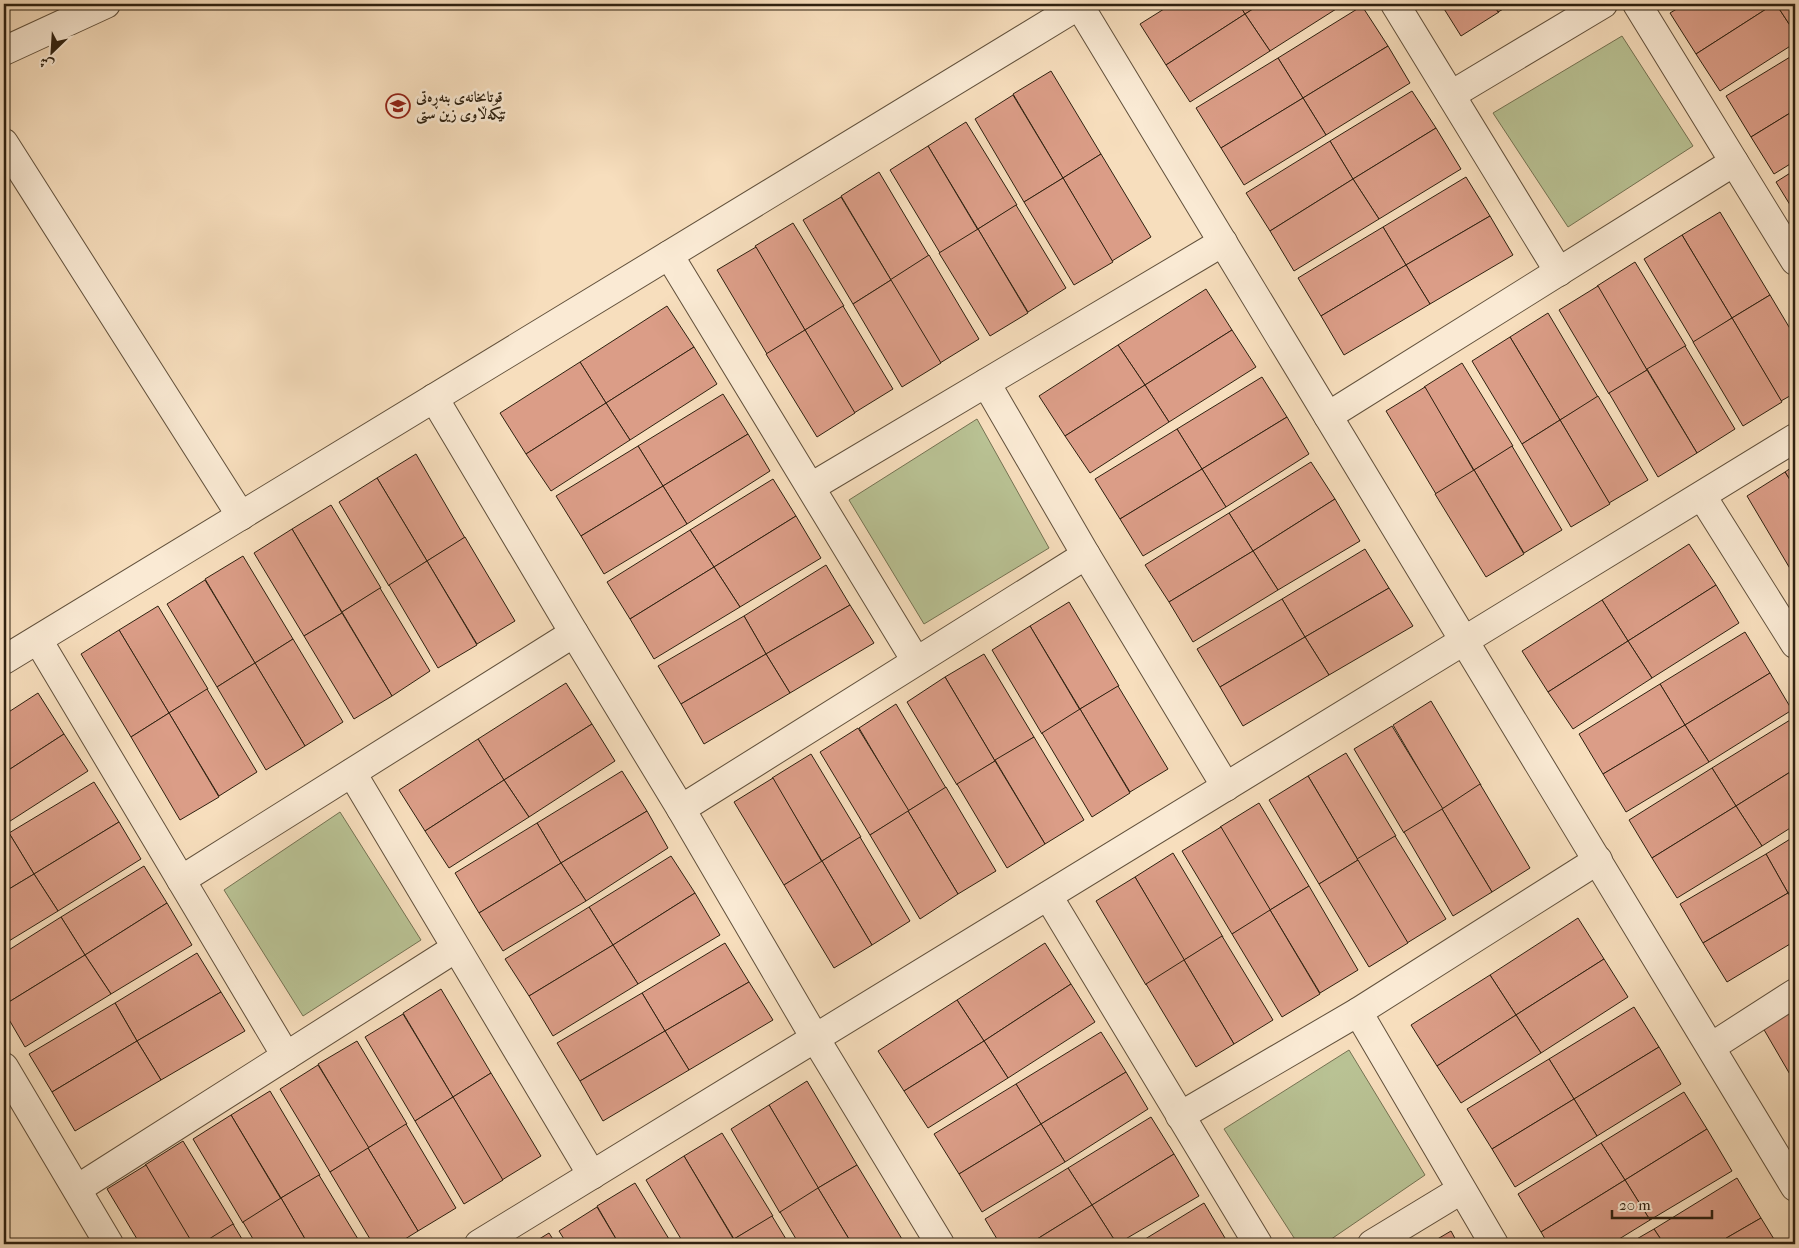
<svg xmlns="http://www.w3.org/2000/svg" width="1799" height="1248" font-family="'IM FELL French Canon',Amiri,serif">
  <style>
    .green { fill: #b9c294; stroke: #747252 }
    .building { fill: #db9d87; stroke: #2f2110 }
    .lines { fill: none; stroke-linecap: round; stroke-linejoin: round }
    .minor-casing { stroke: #61503b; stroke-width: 30 }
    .minor { stroke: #faead4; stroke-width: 28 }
    .labels { text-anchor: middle; stroke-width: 5; stroke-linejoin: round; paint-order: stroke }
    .poi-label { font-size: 15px; font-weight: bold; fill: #2f2110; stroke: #faead4; text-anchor: start }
  </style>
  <rect width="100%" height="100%" fill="#f7debd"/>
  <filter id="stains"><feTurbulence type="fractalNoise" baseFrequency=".004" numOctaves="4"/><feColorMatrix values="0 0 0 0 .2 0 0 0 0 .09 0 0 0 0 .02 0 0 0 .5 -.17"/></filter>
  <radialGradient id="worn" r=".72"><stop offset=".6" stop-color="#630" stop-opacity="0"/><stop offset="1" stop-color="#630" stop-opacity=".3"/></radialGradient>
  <!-- green -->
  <g class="green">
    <path d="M1622 36 1693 146 1568 227 1493 113Z"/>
    <path d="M977 419 1049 548 924 624 849 500Z"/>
    <path d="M340 812 421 940 303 1016 224 890Z"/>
    <path d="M1349 1050 1425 1175 1324 1244H1298L1224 1129Z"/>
  </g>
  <!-- building -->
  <g class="building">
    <path d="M1172 4H1239L1245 14 1166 65 1140 24Z"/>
    <path d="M1239 4H1261L1245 14Z"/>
    <path d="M1261 4H1344L1270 51 1245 14Z"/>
    <path d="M1441 4H1494L1499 12 1461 36Z"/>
    <path d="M1493 4H1512L1498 12Z"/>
    <path d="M1685 4H1774L1696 54 1670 13Z"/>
    <path d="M1774 4H1776L1795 33V43L1720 91 1696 54Z"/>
    <path d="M1776 4H1795V33Z"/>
    <path d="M1362 6 1388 46 1303 98 1278 58Z"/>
    <path d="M1245 14 1270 51 1190 102 1166 65Z"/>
    <path d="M1388 46 1410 83 1326 135 1303 98Z"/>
    <path d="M1795 54V110L1751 137 1726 96Z"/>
    <path d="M1278 58 1303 98 1221 148 1196 108Z"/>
    <path d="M1051 71 1101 154 1063 178 1013 94Z"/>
    <path d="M1412 91 1436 128 1353 179 1330 141Z"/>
    <path d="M1013 95 1063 178 1024 202 975 119Z"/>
    <path d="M1303 98 1326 135 1244 185 1221 148Z"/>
    <path d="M1795 110V161L1774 174 1751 137Z"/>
    <path d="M966 122 1017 205 978 229 928 146Z"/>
    <path d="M1436 128 1461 169 1379 219 1353 179Z"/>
    <path d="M1330 141 1353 179 1270 231 1246 193Z"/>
    <path d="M928 146 978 230 940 253 890 170Z"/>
    <path d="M1101 154 1151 237 1112 261 1063 178Z"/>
    <path d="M1795 170V213L1776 182Z"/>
    <path d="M879 172 929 256 891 280 841 196Z"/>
    <path d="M1466 177 1490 216 1406 265 1383 227Z"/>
    <path d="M1063 178 1113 262 1074 285 1024 202Z"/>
    <path d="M1353 179 1379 219 1294 271 1270 231Z"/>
    <path d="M841 197 891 280 853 304 803 220Z"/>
    <path d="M1016 205 1066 288 1028 312 978 229Z"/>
    <path d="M1720 212 1770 295 1732 318 1682 235Z"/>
    <path d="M1490 216 1513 255 1430 304 1406 265Z"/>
    <path d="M793 223 844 306 805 330 755 246Z"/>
    <path d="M1383 227 1406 265 1321 316 1298 278Z"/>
    <path d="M978 229 1028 313 990 336 939 253Z"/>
    <path d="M1682 235 1732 318 1694 343 1644 259Z"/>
    <path d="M756 247 805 330 767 354 717 270Z"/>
    <path d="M929 255 979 339 940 363 890 280Z"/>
    <path d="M1635 262 1686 346 1647 370 1597 286Z"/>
    <path d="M1406 265 1430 304 1344 355 1321 316Z"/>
    <path d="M891 280 941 363 902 387 853 304Z"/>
    <path d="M1598 286 1647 370 1609 394 1559 310Z"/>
    <path d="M1206 289 1232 330 1145 385 1118 345Z"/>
    <path d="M1770 295 1795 337V393L1781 401 1732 318Z"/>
    <path d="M667 306 694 347 606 403 580 362Z"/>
    <path d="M843 306 893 389 854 413 805 330Z"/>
    <path d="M1548 313 1598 397 1560 420 1510 337Z"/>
    <path d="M1732 318 1782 402 1743 426 1693 342Z"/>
    <path d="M805 330 855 413 817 437 766 354Z"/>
    <path d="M1232 330 1256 367 1169 422 1145 385Z"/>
    <path d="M1510 337 1560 420 1522 444 1472 361Z"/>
    <path d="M1118 345 1145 385 1065 436 1039 396Z"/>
    <path d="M1685 346 1735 429 1697 453 1647 369Z"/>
    <path d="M694 347 717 384 630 440 606 403Z"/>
    <path d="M580 362 606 403 526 454 500 413Z"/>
    <path d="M1462 363 1513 446 1474 470 1424 387Z"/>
    <path d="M1647 370 1697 453 1658 477 1609 393Z"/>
    <path d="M1262 377 1287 417 1202 469 1177 429Z"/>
    <path d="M1145 385 1169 422 1090 473 1065 436Z"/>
    <path d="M1425 387 1474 471 1436 494 1386 411Z"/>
    <path d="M723 394 748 434 663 486 638 446Z"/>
    <path d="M1598 396 1648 480 1609 503 1560 420Z"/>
    <path d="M606 403 630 440 551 491 526 454Z"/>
    <path d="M1287 417 1309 454 1226 507 1202 469Z"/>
    <path d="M1560 420 1610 504 1571 527 1522 444Z"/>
    <path d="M1177 429 1202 469 1120 519 1095 479Z"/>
    <path d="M748 434 770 471 687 524 663 486Z"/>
    <path d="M638 446 663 486 581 536 556 496Z"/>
    <path d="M1512 446 1562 530 1524 553 1474 470Z"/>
    <path d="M416 454 465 538 427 561 377 478Z"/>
    <path d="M1311 462 1335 499 1253 551 1229 513Z"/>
    <path d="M1795 465V488L1785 472Z"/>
    <path d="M1202 469 1226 507 1143 556 1120 519Z"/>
    <path d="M1474 470 1524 554 1486 577 1435 494Z"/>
    <path d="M1785 472 1795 488V577L1747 496Z"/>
    <path d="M377 478 427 561 389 586 339 502Z"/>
    <path d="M773 479 796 516 714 567 690 530Z"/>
    <path d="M663 486 687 524 604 574 581 536Z"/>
    <path d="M1335 499 1360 541 1278 590 1253 551Z"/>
    <path d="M331 505 381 588 342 612 292 529Z"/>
    <path d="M1229 513 1253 551 1169 602 1145 565Z"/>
    <path d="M796 516 821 558 740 607 714 567Z"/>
    <path d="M292 529 342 613 304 636 254 553Z"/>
    <path d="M690 530 714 567 630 619 607 582Z"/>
    <path d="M465 537 515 621 477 644 427 561Z"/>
    <path d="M1689 544 1716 585 1628 641 1602 600Z"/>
    <path d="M1365 549 1389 588 1305 637 1282 599Z"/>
    <path d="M1253 551 1278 590 1193 642 1169 602Z"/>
    <path d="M243 556 293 639 255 663 205 579Z"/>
    <path d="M427 561 477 645 438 668 389 585Z"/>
    <path d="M826 565 850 605 766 654 744 616Z"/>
    <path d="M714 567 740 607 654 659 630 619Z"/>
    <path d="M205 580 255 663 217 687 167 604Z"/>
    <path d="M1716 585 1739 623 1652 678 1628 641Z"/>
    <path d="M380 588 430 671 392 696 342 612Z"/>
    <path d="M1389 588 1413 626 1329 675 1305 637Z"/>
    <path d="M1282 599 1305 637 1220 687 1197 649Z"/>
    <path d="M1602 600 1628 641 1548 692 1522 651Z"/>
    <path d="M1069 602 1119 686 1080 709 1030 626Z"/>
    <path d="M850 605 874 643 790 693 766 654Z"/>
    <path d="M158 606 208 689 169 713 119 630Z"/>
    <path d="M342 613 392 696 354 719 304 636Z"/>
    <path d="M744 616 766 654 681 704 658 666Z"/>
    <path d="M1030 626 1080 710 1042 734 992 650Z"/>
    <path d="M119 630 169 713 131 737 81 654Z"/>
    <path d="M1745 632 1770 673 1685 725 1660 684Z"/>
    <path d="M1305 637 1329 675 1243 726 1220 687Z"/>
    <path d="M293 639 343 722 305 746 255 663Z"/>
    <path d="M1628 641 1652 678 1573 729 1548 692Z"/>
    <path d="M766 654 790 693 704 744 681 704Z"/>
    <path d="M984 654 1034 737 995 761 945 677Z"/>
    <path d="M255 663 305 746 266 770 217 687Z"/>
    <path d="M1770 673 1792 710 1709 762 1685 725Z"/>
    <path d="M945 677 995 761 957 785 907 702Z"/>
    <path d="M566 683 592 724 504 780 478 739Z"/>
    <path d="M1660 684 1685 725 1603 774 1579 734Z"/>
    <path d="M1118 686 1168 769 1130 792 1080 709Z"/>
    <path d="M207 689 257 772 219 796 169 713Z"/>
    <path d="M38 693 64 734 4 773V715Z"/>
    <path d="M1431 701 1481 785 1442 809 1393 725Z"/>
    <path d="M896 704 946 788 908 811 859 728Z"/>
    <path d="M1080 709 1130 793 1092 817 1042 733Z"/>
    <path d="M169 713 219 797 180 820 131 737Z"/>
    <path d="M1795 717V769L1736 806 1712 768Z"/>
    <path d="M592 724 615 761 529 817 504 780Z"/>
    <path d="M1685 725 1709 762 1626 812 1603 774Z"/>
    <path d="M1392 726 1443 809 1404 833 1354 749Z"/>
    <path d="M858 728 909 811 870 835 820 752Z"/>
    <path d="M64 734 88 771 4 825V773Z"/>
    <path d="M1034 737 1084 820 1045 844 995 760Z"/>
    <path d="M478 739 504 780 425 831 399 790Z"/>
    <path d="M1346 753 1396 836 1358 860 1308 776Z"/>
    <path d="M811 754 861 837 822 861 772 778Z"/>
    <path d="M995 761 1045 844 1007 868 957 784Z"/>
    <path d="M1712 768 1736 806 1652 858 1629 820Z"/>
    <path d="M1795 769V825L1762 846 1736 806Z"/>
    <path d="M622 771 647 811 561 863 537 823Z"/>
    <path d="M1308 776 1358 860 1319 884 1269 800Z"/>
    <path d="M773 778 822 862 784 885 734 802Z"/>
    <path d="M504 780 529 817 449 868 425 831Z"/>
    <path d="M94 782 119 822 34 874 9 833Z"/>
    <path d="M1480 784 1530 868 1492 892 1442 809Z"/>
    <path d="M946 787 996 871 958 894 908 811Z"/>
    <path d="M1259 803 1309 886 1270 910 1220 827Z"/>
    <path d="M1736 806 1762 846 1677 898 1652 858Z"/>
    <path d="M1442 809 1492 892 1453 916 1404 832Z"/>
    <path d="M647 811 668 848 586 901 561 863Z"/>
    <path d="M908 811 958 894 920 919 870 835Z"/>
    <path d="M119 822 141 859 58 911 34 874Z"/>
    <path d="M537 823 561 863 479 913 455 873Z"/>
    <path d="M1221 827 1271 911 1232 934 1182 851Z"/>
    <path d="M9 833 34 874 4 892V837Z"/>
    <path d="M1395 836 1446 919 1407 943 1357 859Z"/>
    <path d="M1795 836V888L1788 893 1766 854Z"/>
    <path d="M860 837 910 921 872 945 822 861Z"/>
    <path d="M1173 853 1223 937 1184 960 1135 877Z"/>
    <path d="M1766 854 1788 893 1703 943 1680 904Z"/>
    <path d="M671 856 695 893 613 945 589 907Z"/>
    <path d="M1358 860 1408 943 1369 967 1319 884Z"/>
    <path d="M822 861 872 945 834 968 784 885Z"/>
    <path d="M561 863 586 901 503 951 479 913Z"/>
    <path d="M144 866 167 903 85 955 61 917Z"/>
    <path d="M34 874 58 911 4 944V892Z"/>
    <path d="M1135 877 1185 961 1146 985 1096 901Z"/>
    <path d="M1309 886 1358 970 1320 993 1270 910Z"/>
    <path d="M695 893 720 935 638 984 613 945Z"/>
    <path d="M1788 893 1795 904V941L1727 982 1703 943Z"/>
    <path d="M167 903 192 945 111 994 85 955Z"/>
    <path d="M589 907 613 945 529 996 505 959Z"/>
    <path d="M1270 910 1320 994 1282 1017 1232 934Z"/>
    <path d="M61 917 85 955 4 1005V953Z"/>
    <path d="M1578 918 1604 959 1516 1015 1490 975Z"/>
    <path d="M1222 936 1273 1020 1234 1044 1184 960Z"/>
    <path d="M725 943 749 982 665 1031 642 993Z"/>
    <path d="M1045 943 1071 984 984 1041 957 1000Z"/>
    <path d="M613 945 638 984 553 1036 529 996Z"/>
    <path d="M197 953 221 992 137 1041 115 1003Z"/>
    <path d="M85 955 111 994 25 1047 4 1011V1005Z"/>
    <path d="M1604 959 1628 997 1541 1053 1516 1015Z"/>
    <path d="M1184 960 1234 1044 1196 1067 1146 984Z"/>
    <path d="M1490 975 1516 1015 1437 1066 1411 1025Z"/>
    <path d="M749 982 773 1020 689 1070 665 1031Z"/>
    <path d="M1071 984 1095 1022 1008 1078 984 1041Z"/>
    <path d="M441 989 491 1073 453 1097 403 1013Z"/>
    <path d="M221 992 245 1031 161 1080 137 1041Z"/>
    <path d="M642 993 665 1031 580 1081 557 1043Z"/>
    <path d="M957 1000 984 1041 904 1091 878 1051Z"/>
    <path d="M115 1003 137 1041 52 1092 29 1054Z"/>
    <path d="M1634 1007 1659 1047 1574 1099 1549 1059Z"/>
    <path d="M1795 1008V1083L1763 1028Z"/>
    <path d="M403 1014 453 1097 415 1121 365 1037Z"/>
    <path d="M1516 1015 1541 1053 1461 1103 1437 1066Z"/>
    <path d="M665 1031 689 1070 603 1121 580 1081Z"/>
    <path d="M1101 1032 1126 1072 1041 1124 1016 1084Z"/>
    <path d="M137 1041 161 1080 75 1131 52 1092Z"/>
    <path d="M357 1041 407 1124 368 1148 318 1064Z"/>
    <path d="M984 1041 1008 1078 928 1128 904 1091Z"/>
    <path d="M1659 1047 1681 1084 1597 1136 1574 1099Z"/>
    <path d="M1549 1059 1574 1099 1492 1149 1467 1109Z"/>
    <path d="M318 1065 369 1148 330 1172 280 1089Z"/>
    <path d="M1126 1072 1148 1109 1065 1162 1041 1124Z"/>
    <path d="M491 1073 541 1156 502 1180 453 1097Z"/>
    <path d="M807 1081 857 1165 818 1188 769 1105Z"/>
    <path d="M1016 1084 1041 1124 959 1174 934 1134Z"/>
    <path d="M270 1091 320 1175 281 1198 231 1115Z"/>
    <path d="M1684 1092 1707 1129 1625 1180 1601 1143Z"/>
    <path d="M453 1097 503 1180 464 1204 415 1121Z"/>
    <path d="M1574 1099 1597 1136 1515 1187 1492 1149Z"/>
    <path d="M769 1105 819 1189 780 1213 731 1129Z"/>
    <path d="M231 1115 281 1199 243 1223 193 1139Z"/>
    <path d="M1151 1117 1174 1154 1092 1205 1068 1168Z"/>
    <path d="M406 1124 456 1208 418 1231 368 1148Z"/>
    <path d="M1041 1124 1065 1162 982 1212 959 1174Z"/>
    <path d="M1707 1129 1732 1171 1650 1220 1625 1180Z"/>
    <path d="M722 1133 773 1216 734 1239 684 1156Z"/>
    <path d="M183 1141 234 1225 202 1244H192L145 1165Z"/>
    <path d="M1601 1143 1625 1180 1541 1232 1518 1194Z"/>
    <path d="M368 1148 418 1231 397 1244H373L330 1172Z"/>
    <path d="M1174 1154 1199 1196 1117 1244 1092 1205Z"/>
    <path d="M684 1156 734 1240 727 1244H684L646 1180Z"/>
    <path d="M146 1165 193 1244H140L107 1189Z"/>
    <path d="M857 1165 905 1244H852L818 1188Z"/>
    <path d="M1068 1168 1092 1205 1029 1244H1000L985 1219Z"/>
    <path d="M319 1175 361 1244H308L281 1198Z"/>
    <path d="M1737 1178 1761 1218 1716 1244H1664L1654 1229Z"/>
    <path d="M1625 1180 1650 1220 1611 1244H1548L1541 1232Z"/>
    <path d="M635 1183 672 1244H619L597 1206Z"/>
    <path d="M818 1188 852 1244H799L780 1212Z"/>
    <path d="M281 1198 308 1244H256L243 1222Z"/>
    <path d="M1204 1203 1228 1243 1137 1244Z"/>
    <path d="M1092 1205 1117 1244H1029Z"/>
    <path d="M597 1207 619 1244H567L559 1231Z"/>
    <path d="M772 1216 789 1244H737L734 1239Z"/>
    <path d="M1761 1218 1777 1244H1716Z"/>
    <path d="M233 1224 245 1244H201Z"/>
    <path d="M1654 1229 1664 1244H1628Z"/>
    <path d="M1451 1231 1458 1244H1429Z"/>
    <path d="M549 1233 556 1244H531Z"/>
  </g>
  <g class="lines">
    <!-- minor casing -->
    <g class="minor-casing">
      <g id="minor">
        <path d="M1395 4 1559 272"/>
        <path d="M1637 4 1795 261"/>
        <path d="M1079 5 1795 1187"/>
        <path d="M4 51 106 4"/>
        <path d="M1451 95 1603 4"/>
        <path d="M4 143 241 516"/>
        <path d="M669 255 916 661"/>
        <path d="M986 383 1086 555 1226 787"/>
        <path d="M434 398 574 633 681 809 815 1038 940 1244"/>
        <path d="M1328 416 1734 162"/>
        <path d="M811 487 1223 242"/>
        <path d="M1702 496 1795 644"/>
        <path d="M38 640 286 1056"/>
        <path d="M4 660 1081 4"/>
        <path d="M352 773 592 1175"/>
        <path d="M681 809 1086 555"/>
        <path d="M181 880 574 633"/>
        <path d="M1048 896 1258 1244"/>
        <path d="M1358 1012 1494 1244"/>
        <path d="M1711 1047 1795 993"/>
        <path d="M4 1067 109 1244"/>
        <path d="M1180 1116 1358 1012 1598 860"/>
        <path d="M77 1189 456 948"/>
        <path d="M479 1244 1795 438"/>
        <path d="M1372 1244 1461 1190"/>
      </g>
    </g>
    <!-- minor -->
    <use href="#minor" class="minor"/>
  </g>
  <!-- icons -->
  <defs>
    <g id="school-ring" transform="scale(1.25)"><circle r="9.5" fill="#faead4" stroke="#8f2418" stroke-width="1.5"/><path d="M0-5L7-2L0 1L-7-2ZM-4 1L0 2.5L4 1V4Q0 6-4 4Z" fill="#8f2418"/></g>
  </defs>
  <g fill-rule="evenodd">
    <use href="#school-ring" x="398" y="106"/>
  </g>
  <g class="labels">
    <!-- poi labels -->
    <g class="poi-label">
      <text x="416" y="102">قوتابخانەی بنەڕەتی<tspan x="416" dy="17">تێکەڵاوی زین ستی</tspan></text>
    </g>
  </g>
  <!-- margin -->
  <rect width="1799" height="1248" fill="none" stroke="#f7debd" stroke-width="20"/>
  <rect x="5" y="5" width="1789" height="1238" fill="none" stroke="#2f2110" stroke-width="2.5"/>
  <rect x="10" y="10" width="1779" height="1228" fill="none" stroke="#2f2110"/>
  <!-- north arrow -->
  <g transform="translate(52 52) rotate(205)" stroke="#faead4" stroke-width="4" paint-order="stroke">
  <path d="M0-4L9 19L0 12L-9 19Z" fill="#2f2110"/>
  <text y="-8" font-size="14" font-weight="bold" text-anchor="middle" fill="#2f2110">ش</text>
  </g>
  <!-- scale -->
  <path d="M1612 1210v8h100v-8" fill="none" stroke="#2f2110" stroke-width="2.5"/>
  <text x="1619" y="1210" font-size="15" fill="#2f2110" stroke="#faead4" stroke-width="4" paint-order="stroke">20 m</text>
  <rect width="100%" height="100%" filter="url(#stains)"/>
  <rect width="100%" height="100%" fill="url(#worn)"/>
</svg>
